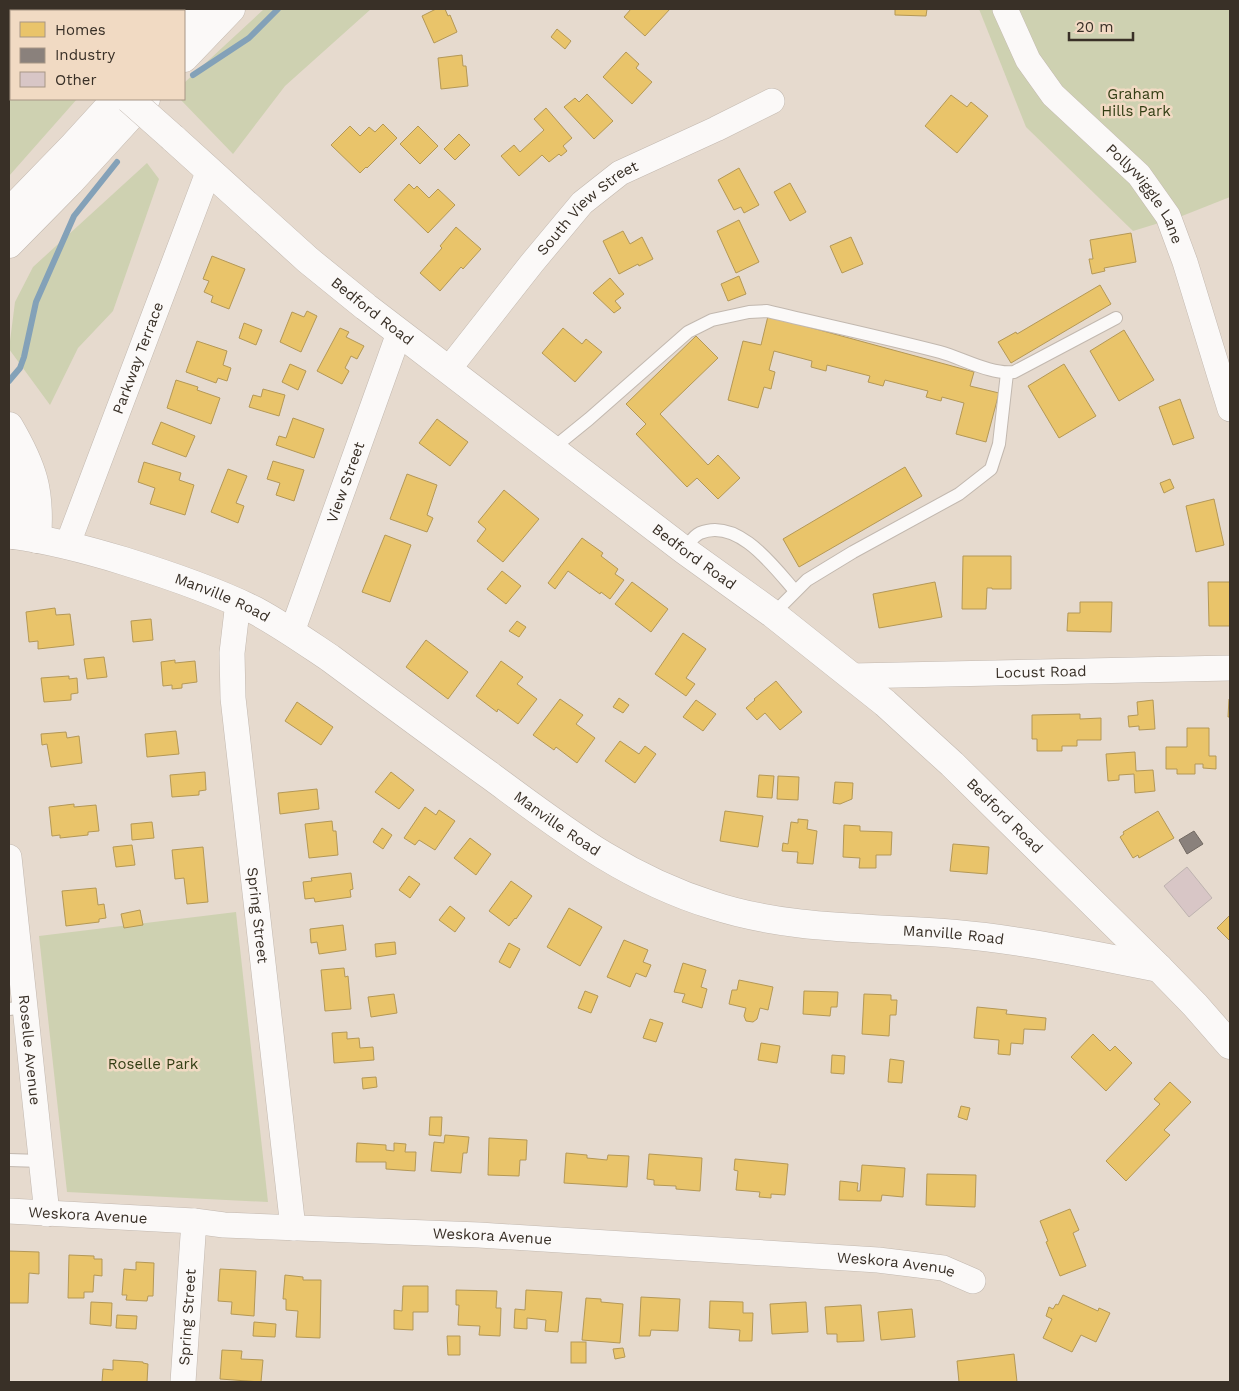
<svg xmlns="http://www.w3.org/2000/svg" width="1239" height="1391" font-family="'Work Sans',sans-serif">
  <style>
    .green { fill: #ced1b1 }
    .homes { fill: #e9c46a; stroke: #b49856 }
    .industry { fill: #8a817c; stroke: #726962 }
    .lines { fill: none; stroke-linecap: round; stroke-linejoin: round }
    .stream { stroke: #83a1b8; stroke-width: 6 }
    .building { fill: #d8c6c6; stroke: #beb3b0 }
    .lane-casing { stroke: #c2b8af; stroke-width: 14 }
    .street-casing { stroke: #c2b8af; stroke-width: 26 }
    .secondary-casing { stroke: #c2b8af; stroke-width: 29 }
    .highway-casing { stroke: #c2b8af; stroke-width: 29 }
    .lane { stroke: #fbf9f8; stroke-width: 12 }
    .street { stroke: #fbf9f8; stroke-width: 25 }
    .secondary { stroke: #fbf9f8; stroke-width: 28 }
    .highway { stroke: #fbf9f8; stroke-width: 28 }
    .secondary-bridge-casing { stroke: #c2b8af; stroke-width: 29; stroke-linecap: butt }
    .secondary-bridge { stroke: #fbf9f8; stroke-width: 28 }
    .labels { text-anchor: middle; stroke-width: 5; stroke-linejoin: round; paint-order: stroke }
    .park-label { font-size: 15px; fill: #333e14; stroke: #f1dac3 }
    .street-label { font-size: 15px; fill: #393027; stroke: #f1dac3 }
  </style>
  <rect width="100%" height="100%" fill="#e6dace"/>
  <!-- green -->
  <g class="green">
    <path d="M35 9H155L152 11H33Z"/>
    <path d="M264 9H371L285 86 233 154 180 99H184V83Z"/>
    <path d="M979 9H1230V197L1182 216 1133 231 1026 127Z"/>
    <path d="M11 37V99H77L9 176V40Z"/>
    <path d="M147 163 159 179 113 311 78 348 50 405 9 349 15 302 33 267Z"/>
    <path d="M236 912 268 1202 67 1192 39 936Z"/>
  </g>
  <!-- homes -->
  <g class="homes">
    <path d="M436 9H445L448 16 450 15 457 32 434 43 422 16Z"/>
    <path d="M631 9H670L645 36 624 17Z"/>
    <path d="M895 9H927L926 16 895 15Z"/>
    <path d="M557 29 571 41 565 49 551 37Z"/>
    <path d="M626 52 639 64 636 68 652 82 632 104 603 77Z"/>
    <path d="M462 55 463 66H466L468 86 441 89 438 58Z"/>
    <path d="M587 94 613 121 594 139 564 107 575 98 579 102Z"/>
    <path d="M951 95 967 107 971 102 988 116 957 153 925 126Z"/>
    <path d="M546 108 572 138 563 146 567 151 561 156 559 154 549 162 542 155 519 176 501 156 514 145 520 152 544 130 534 119Z"/>
    <path d="M383 124 397 138 367 168 366 167 360 173 331 145 350 126 360 136 369 127 375 132Z"/>
    <path d="M418 126 438 146 420 164 400 144Z"/>
    <path d="M459 134 470 145 455 160 444 149Z"/>
    <path d="M739 168 759 205 744 213 741 207 734 210 718 180Z"/>
    <path d="M790 183 806 212 790 221 774 192Z"/>
    <path d="M409 184 414 189 417 186 429 198 438 189 455 205 428 233 394 200Z"/>
    <path d="M739 220 759 262 736 273 717 231Z"/>
    <path d="M456 227 481 249 463 269 461 267 440 291 420 273 442 248 440 246Z"/>
    <path d="M623 231 630 244 642 237 653 259 639 266 638 264 619 274 603 241Z"/>
    <path d="M1131 233 1136 262 1104 268 1105 271 1092 274 1089 259H1093L1090 240Z"/>
    <path d="M851 237 863 264 842 273 830 246Z"/>
    <path d="M212 256 245 269 229 309 211 302 213 296 204 292 209 281 203 279Z"/>
    <path d="M739 276 746 294 728 301 721 284Z"/>
    <path d="M610 278 624 294 615 301 621 308 614 313 593 293Z"/>
    <path d="M1100 285 1111 304 1011 363 998 342 1016 332 1017 334Z"/>
    <path d="M307 311 317 316 301 352 280 342 292 312 304 317Z"/>
    <path d="M768 316 974 372 970 386 999 393 986 442 956 434 964 403 942 397 941 401 926 397 928 391 885 380 883 386 868 382 870 376 827 365 826 371 811 367 812 361 774 351 769 370 775 372 771 389 764 387 758 408 728 400 743 341 761 345Z"/>
    <path d="M244 323 262 330 256 345 239 338Z"/>
    <path d="M340 328 349 332 346 337 364 346 357 359 351 356 345 368 349 371 342 384 317 371Z"/>
    <path d="M563 328 582 344 586 339 602 352 575 382 542 353Z"/>
    <path d="M1124 330 1154 380 1119 401 1090 351Z"/>
    <path d="M696 336 718 358 660 414 708 465 718 455 740 478 718 499 697 478 687 487 636 434 646 424 626 404Z"/>
    <path d="M197 341 227 351 223 365 231 368 227 381 218 378 216 383 186 372Z"/>
    <path d="M290 364 306 371 298 390 282 382Z"/>
    <path d="M1064 364 1096 416 1059 438 1028 386Z"/>
    <path d="M176 380 198 387 197 390 220 398 211 424 167 408Z"/>
    <path d="M263 389 285 395 279 416 249 407 253 395 261 397Z"/>
    <path d="M1180 399 1194 438 1173 445 1159 407Z"/>
    <path d="M293 418 324 429 314 458 276 445 279 436 286 438Z"/>
    <path d="M437 419 468 442 450 466 419 443Z"/>
    <path d="M161 422 195 436 186 457 152 444Z"/>
    <path d="M273 461 304 470 294 501 276 495 280 483 267 479Z"/>
    <path d="M144 462 181 473 179 480 194 485 185 515 150 504 155 488 138 482Z"/>
    <path d="M905 467 922 496 799 567 783 539Z"/>
    <path d="M228 469 247 476 236 503 244 506 238 523 211 512Z"/>
    <path d="M407 474 437 485 427 515 433 518 427 532 390 519Z"/>
    <path d="M1170 479 1174 488 1164 493 1160 483Z"/>
    <path d="M504 490 539 519 503 562 477 541 486 529 478 522Z"/>
    <path d="M1214 499 1224 545 1196 552 1186 506Z"/>
    <path d="M385 535 411 545 390 602 362 592Z"/>
    <path d="M582 538 603 553 601 556 618 569 615 574 624 580 610 599 601 592 600 594 568 571 555 589 548 583Z"/>
    <path d="M963 556H1011V589H992V588H987L986 609H962Z"/>
    <path d="M502 571 521 586 506 604 487 589Z"/>
    <path d="M632 582 668 609 651 632 615 604Z"/>
    <path d="M935 582 942 617 879 628 873 594Z"/>
    <path d="M1208 582H1230V626H1209Z"/>
    <path d="M1080 602H1112L1111 632 1067 631 1068 613H1080Z"/>
    <path d="M55 608 56 615 70 614 74 645 38 649V641L29 642 26 612Z"/>
    <path d="M151 619 153 640 133 642 131 621Z"/>
    <path d="M517 621 526 627 519 637 509 631Z"/>
    <path d="M683 633 706 649 686 678 695 684 686 696 655 674Z"/>
    <path d="M426 640 468 672 448 699 406 667Z"/>
    <path d="M104 657 107 677 87 679 84 659Z"/>
    <path d="M175 660V663L195 661 197 682 182 684V688L172 689V685L163 686 161 662Z"/>
    <path d="M501 661 523 677 517 684 537 699 518 724 498 709 497 712 476 696Z"/>
    <path d="M69 676V679L77 678 78 693 71 694V700L44 702 41 678Z"/>
    <path d="M776 681 802 712 780 730 765 713 757 720 746 708 755 700 754 699Z"/>
    <path d="M619 698 629 705 623 713 613 707Z"/>
    <path d="M560 699 583 715 576 724 595 738 577 763 556 747 554 750 533 735Z"/>
    <path d="M1229 699H1230V717H1228Z"/>
    <path d="M696 700 716 714 703 731 683 717Z"/>
    <path d="M1153 700 1155 729 1139 730V726L1129 727 1128 716 1138 715 1137 702Z"/>
    <path d="M297 702 333 727 321 745 285 721Z"/>
    <path d="M1080 714V719L1101 718V740H1077V746H1062V751H1037V739H1032V715Z"/>
    <path d="M1187 728H1209V756H1216V769L1203 768V764H1195V774H1177V769H1166V747H1187Z"/>
    <path d="M176 731 179 754 147 757 145 734Z"/>
    <path d="M66 732 67 738 79 736 82 763 51 767 47 744 42 745 41 734Z"/>
    <path d="M620 741 639 754 645 746 656 754 635 783 605 761Z"/>
    <path d="M1135 752 1136 771 1153 770 1155 791 1135 793 1134 774 1119 775V780L1108 781 1106 754Z"/>
    <path d="M205 772 206 790 199 791V795L172 797 170 775Z"/>
    <path d="M391 772 414 790 399 809 375 792Z"/>
    <path d="M759 775 774 776 772 798 757 797Z"/>
    <path d="M778 776 799 777 798 800 777 799Z"/>
    <path d="M835 782 853 783 852 799 840 804 833 803Z"/>
    <path d="M317 789 319 809 280 814 278 793Z"/>
    <path d="M74 804V807L96 805 99 831 88 832V835L60 838V835L52 836 49 807Z"/>
    <path d="M425 807 436 815 439 810 455 821 435 850 419 840 415 845 404 838Z"/>
    <path d="M725 811 763 816 758 847 720 841Z"/>
    <path d="M1158 811 1174 838 1139 858 1138 855 1133 858 1120 837 1124 834 1123 832Z"/>
    <path d="M798 819 808 820 807 829 817 831 813 864 797 863 798 852 782 851 783 843 788 844 791 822 798 823Z"/>
    <path d="M332 821 333 831H336L338 855 309 858 305 824Z"/>
    <path d="M152 822 154 838 132 840 131 824Z"/>
    <path d="M844 825 860 826V831L892 832 891 855H876V868H859L860 858 843 857Z"/>
    <path d="M382 828 392 835 383 849 373 842Z"/>
    <path d="M470 838 491 854 476 875 454 858Z"/>
    <path d="M953 844 989 847 987 874 950 871Z"/>
    <path d="M132 845 135 865 116 867 113 847Z"/>
    <path d="M203 847 208 902 187 904 184 878 175 879 172 850Z"/>
    <path d="M351 873 353 889 350 890 351 897 315 902 314 898 305 899 303 882 312 881 311 878Z"/>
    <path d="M409 876 420 884 410 898 399 890Z"/>
    <path d="M511 881 532 896 516 919 515 918 509 926 489 911Z"/>
    <path d="M96 888 98 905 104 904 106 918 99 919V922L66 926 62 891Z"/>
    <path d="M450 906 465 918 455 932 439 920Z"/>
    <path d="M569 908 602 927 580 966 547 947Z"/>
    <path d="M140 910 143 925 124 928 121 914Z"/>
    <path d="M1230 915V941L1217 928Z"/>
    <path d="M343 925 346 950 319 954 317 942 311 943 310 929Z"/>
    <path d="M624 940 648 950 643 962 651 965 646 977 636 973 630 987 607 977Z"/>
    <path d="M395 942 396 954 376 957 375 944Z"/>
    <path d="M509 943 520 949 510 968 499 962Z"/>
    <path d="M683 963 706 970 701 987 707 989 702 1008 682 1002 685 994 674 992Z"/>
    <path d="M344 968 345 977 348 976 351 1009 325 1011 321 970Z"/>
    <path d="M739 980 773 987 768 1010 760 1008 757 1019 753 1022 746 1021 744 1016 746 1008 729 1004 732 990H737Z"/>
    <path d="M585 991 598 996 591 1013 578 1008Z"/>
    <path d="M804 991 838 992 837 1007H831L830 1016 803 1014Z"/>
    <path d="M394 994 397 1013 371 1017 368 997Z"/>
    <path d="M864 994 891 995V1000H897L896 1015H890L889 1036 862 1034Z"/>
    <path d="M977 1007 1007 1010 1006 1014 1046 1018 1045 1030 1024 1029 1023 1044 1011 1043 1010 1055 998 1054 999 1040 974 1038Z"/>
    <path d="M650 1019 663 1023 656 1042 643 1038Z"/>
    <path d="M347 1032V1039L359 1038 360 1048 373 1047 374 1060 334 1063 332 1033Z"/>
    <path d="M1093 1034 1110 1051 1115 1046 1132 1063 1106 1091 1071 1057Z"/>
    <path d="M761 1043 780 1046 777 1063 758 1060Z"/>
    <path d="M832 1055 845 1056 844 1074 831 1073Z"/>
    <path d="M890 1059 904 1061 902 1083 888 1082Z"/>
    <path d="M376 1077 377 1087 363 1089 362 1078Z"/>
    <path d="M1170 1082 1191 1102 1164 1130 1170 1135 1126 1181 1106 1161 1160 1104 1154 1099Z"/>
    <path d="M961 1106 970 1108 967 1120 958 1117Z"/>
    <path d="M430 1117H442L441 1136 429 1135Z"/>
    <path d="M445 1135 469 1137 467 1153H463L461 1173 431 1171 434 1142 444 1143Z"/>
    <path d="M489 1138 527 1140 526 1160H520L519 1176 488 1175Z"/>
    <path d="M357 1143 386 1145V1150L394 1151V1143L406 1144 405 1152H416L415 1171 386 1169V1162H356Z"/>
    <path d="M566 1153 587 1155V1158L607 1160 608 1155 629 1156 627 1187 564 1183Z"/>
    <path d="M649 1154 702 1158 700 1191 676 1189V1186L654 1185V1180L647 1179Z"/>
    <path d="M735 1159 788 1164 785 1195 771 1194V1198L759 1197 760 1192 736 1190 738 1171 734 1170Z"/>
    <path d="M862 1165 905 1168 903 1197 882 1195 881 1201 839 1200 840 1181 858 1183 857 1191H860Z"/>
    <path d="M927 1174 976 1175 975 1207 926 1205Z"/>
    <path d="M1070 1209 1079 1230 1073 1233 1086 1266 1060 1276 1046 1242 1048 1241 1040 1221Z"/>
    <path d="M9 1251 39 1252V1274L29 1273 28 1303H9Z"/>
    <path d="M69 1255 94 1256V1259H102V1276L94 1275 93 1292H84V1298H68Z"/>
    <path d="M136 1262 154 1263 153 1296H148L147 1301 126 1300 127 1295H122L124 1269 136 1270Z"/>
    <path d="M220 1269 256 1271 254 1316 231 1314 232 1302 218 1301Z"/>
    <path d="M285 1275 303 1277V1280H321L320 1338 296 1337 298 1311 286 1310V1299H283Z"/>
    <path d="M403 1286H428V1312H413V1330L394 1329V1310L402 1311Z"/>
    <path d="M456 1290 497 1291 496 1308H501L500 1336 479 1335 480 1326 458 1325 459 1305H456Z"/>
    <path d="M526 1290 562 1292 558 1332 545 1331 546 1320 527 1318V1329L514 1328 515 1309 525 1310Z"/>
    <path d="M1063 1295 1098 1311 1099 1308 1110 1313 1096 1342 1081 1335 1072 1352 1043 1338 1052 1319 1046 1316 1049 1307 1053 1309 1056 1304 1058 1305Z"/>
    <path d="M641 1297 680 1299 678 1331 651 1330 650 1336H639Z"/>
    <path d="M586 1298 601 1299V1302L623 1304 620 1343 582 1340Z"/>
    <path d="M710 1301 743 1302V1313H753L752 1341H739L740 1330 709 1328Z"/>
    <path d="M91 1302 112 1303 111 1326 90 1324Z"/>
    <path d="M806 1302 808 1332 772 1334 770 1304Z"/>
    <path d="M859 1305H861L864 1341 837 1342V1334H827L825 1307Z"/>
    <path d="M912 1309 915 1337 881 1340 878 1312Z"/>
    <path d="M117 1315 137 1316 136 1329 116 1328Z"/>
    <path d="M254 1322 276 1324 275 1337 253 1336Z"/>
    <path d="M447 1336H460V1355H448Z"/>
    <rect x="571" y="1342" width="15" height="21"/>
    <path d="M623 1348 625 1357 615 1359 613 1349Z"/>
    <path d="M222 1350 242 1351 241 1359 263 1360 261 1382 220 1379Z"/>
    <path d="M1014 1354 1017 1382H959L957 1361Z"/>
    <path d="M113 1360 143 1362V1363L148 1364 147 1382H102L103 1369 113 1370Z"/>
  </g>
  <!-- industry -->
  <path class="industry" d="M1194 831 1203 844 1187 854 1179 840Z"/>
  <g class="lines">
    <!-- stream -->
    <g class="stream">
      <path d="M193 75 249 38 278 9"/>
      <path d="M9 381 20 368 24 357 36 302 74 216 117 162"/>
    </g>
  </g>
  <!-- building -->
  <path class="building" d="M1187 867 1212 898 1189 917 1164 886Z"/>
  <g class="lines">
    <!-- lane casing -->
    <g class="lane-casing">
      <g id="lane">
        <path d="M552 449 589 419 688 332 712 320 749 312 767 311C825 325 882 337 940 352 962 358 991 375 1014 372L1116 318"/>
        <path d="M684 550C689 544 693 536 700 533 738 517 774 567 795 591"/>
        <path d="M773 614 807 580 853 552 959 494 991 469 999 444 1007 373"/>
        <path d="M9 1009 25 1007"/>
        <path d="M9 1160 41 1161"/>
      </g>
    </g>
    <!-- street casing -->
    <g class="street-casing">
      <g id="street">
        <path id="s1" d="M1005 9 1028 60 1053 95 1139 175 1168 216 1185 262 1230 409"/>
        <path id="s2" d="M448 370 532 263 582 203 620 173 716 129 772 101"/>
        <path id="s3" d="M67 546 209 170"/>
        <path id="s4" d="M238 602 232 653 233 698 293 1228"/>
        <path id="s5" d="M292 632 399 333"/>
        <path id="s6" d="M852 676 1230 668"/>
        <path id="s7" d="M9 857 47 1214"/>
        <path id="s8" d="M9 1211 194 1221 224 1225 479 1235 878 1260 943 1268 973 1281"/>
        <path id="s9" d="M183 1382 194 1221"/>
      </g>
    </g>
    <!-- secondary casing -->
    <g class="secondary-casing">
      <g id="secondary">
        <path d="M9 10 11 12"/>
        <path id="s10" d="M173 138 308 260 366 307 684 550 773 614 885 703 952 764 1159 968 1195 1005 1230 1045"/>
        <path id="s11" d="M13 535C50 540 88 550 124 561 169 575 214 590 256 611 282 625 306 642 330 658 384 698 438 738 492 777 564 830 625 878 712 905 791 931 874 927 956 934 1025 940 1091 955 1159 968"/>
      </g>
    </g>
    <!-- highway casing -->
    <g class="highway-casing">
      <g id="highway">
        <path d="M73 11 76 9"/>
        <path d="M184 26 200 9"/>
        <path d="M184 58 231 9"/>
        <path d="M9 212 74 145 116 99"/>
        <path d="M9 244 70 182 146 99"/>
        <path d="M9 426C33 467 41 491 37 539"/>
        <path d="M9 465C17 488 15 511 13 535"/>
      </g>
    </g>
    <!-- lane -->
    <use href="#lane" class="lane"/>
    <!-- street -->
    <use href="#street" class="street"/>
    <!-- secondary -->
    <use href="#secondary" class="secondary"/>
    <!-- highway -->
    <use href="#highway" class="highway"/>
    <!-- secondary-bridge casing -->
    <g class="secondary-bridge-casing">
      <path id="secondary-bridge" d="M129 99 173 138"/>
    </g>
    <!-- secondary-bridge -->
    <use href="#secondary-bridge" class="secondary-bridge"/>
  </g>
  <g class="labels">
    <!-- park labels -->
    <g class="park-label">
      <text x="1136" y="99">Graham<tspan x="1136" dy="17">Hills Park</tspan></text>
      <text x="153" y="1069">Roselle Park</text>
    </g>
    <!-- street labels -->
    <g class="street-label">
      <text dy="5" stroke="none"><textPath href="#s1" startOffset="235">Pollywiggle Lane</textPath></text>
      <text dy="5" stroke="none"><textPath href="#s2" startOffset="215">South View Street</textPath></text>
      <text dy="5" stroke="none"><textPath href="#s10" startOffset="264">Bedford Road</textPath></text>
      <text dy="5" stroke="none"><textPath href="#s3" startOffset="201">Parkway Terrace</textPath></text>
      <text dy="5" stroke="none"><textPath href="#s5" startOffset="159">View Street</textPath></text>
      <text dy="5" stroke="none"><textPath href="#s10" startOffset="669">Bedford Road</textPath></text>
      <text dy="5" stroke="none"><textPath href="#s11" startOffset="219">Manville Road</textPath></text>
      <text dy="5" stroke="none"><textPath href="#s6" startOffset="189">Locust Road</textPath></text>
      <text dy="5" stroke="none"><textPath href="#s10" startOffset="1074">Bedford Road</textPath></text>
      <text dy="5" stroke="none"><textPath href="#s11" startOffset="624">Manville Road</textPath></text>
      <text dy="5" stroke="none"><textPath href="#s4" startOffset="315">Spring Street</textPath></text>
      <text dy="5" stroke="none"><textPath href="#s11" startOffset="1044">Manville Road</textPath></text>
      <text dy="5" stroke="none"><textPath href="#s7" startOffset="194">Roselle Avenue</textPath></text>
      <text dy="5" stroke="none"><textPath href="#s8" startOffset="79">Weskora Avenue</textPath></text>
      <text dy="5" stroke="none"><textPath href="#s8" startOffset="484">Weskora Avenue</textPath></text>
      <text dy="5" stroke="none"><textPath href="#s8" startOffset="889">Weskora Avenue</textPath></text>
      <text dy="5" stroke="none"><textPath href="#s9" startOffset="65">Spring Street</textPath></text>
    </g>
  </g>
  <!-- border -->
  <rect width="1239" height="1391" fill="none" stroke="#393027" stroke-width="20"/>
  <!-- legend -->
  <rect x="10" y="10" width="175" height="90" fill="#f1dac3" stroke="#a79685"/>
  <rect x="20" y="22" width="25" height="15" fill="#e9c46a" stroke="#a79685"/>
  <text x="55" y="35" font-size="15" fill="#393027">Homes</text>
  <rect x="20" y="48" width="25" height="15" fill="#8a817c" stroke="#a79685"/>
  <text x="55" y="60" font-size="15" fill="#393027">Industry</text>
  <rect x="20" y="72" width="25" height="15" fill="#d8c6c6" stroke="#a79685"/>
  <text x="55" y="85" font-size="15" fill="#393027">Other</text>
  <!-- scale -->
  <path d="M1069 32v8h64v-8" fill="none" stroke="#393027" stroke-width="2.5"/>
  <text x="1076" y="32" font-size="15" fill="#393027" stroke="#f1dac3" stroke-width="4" paint-order="stroke">20 m</text>
</svg>
